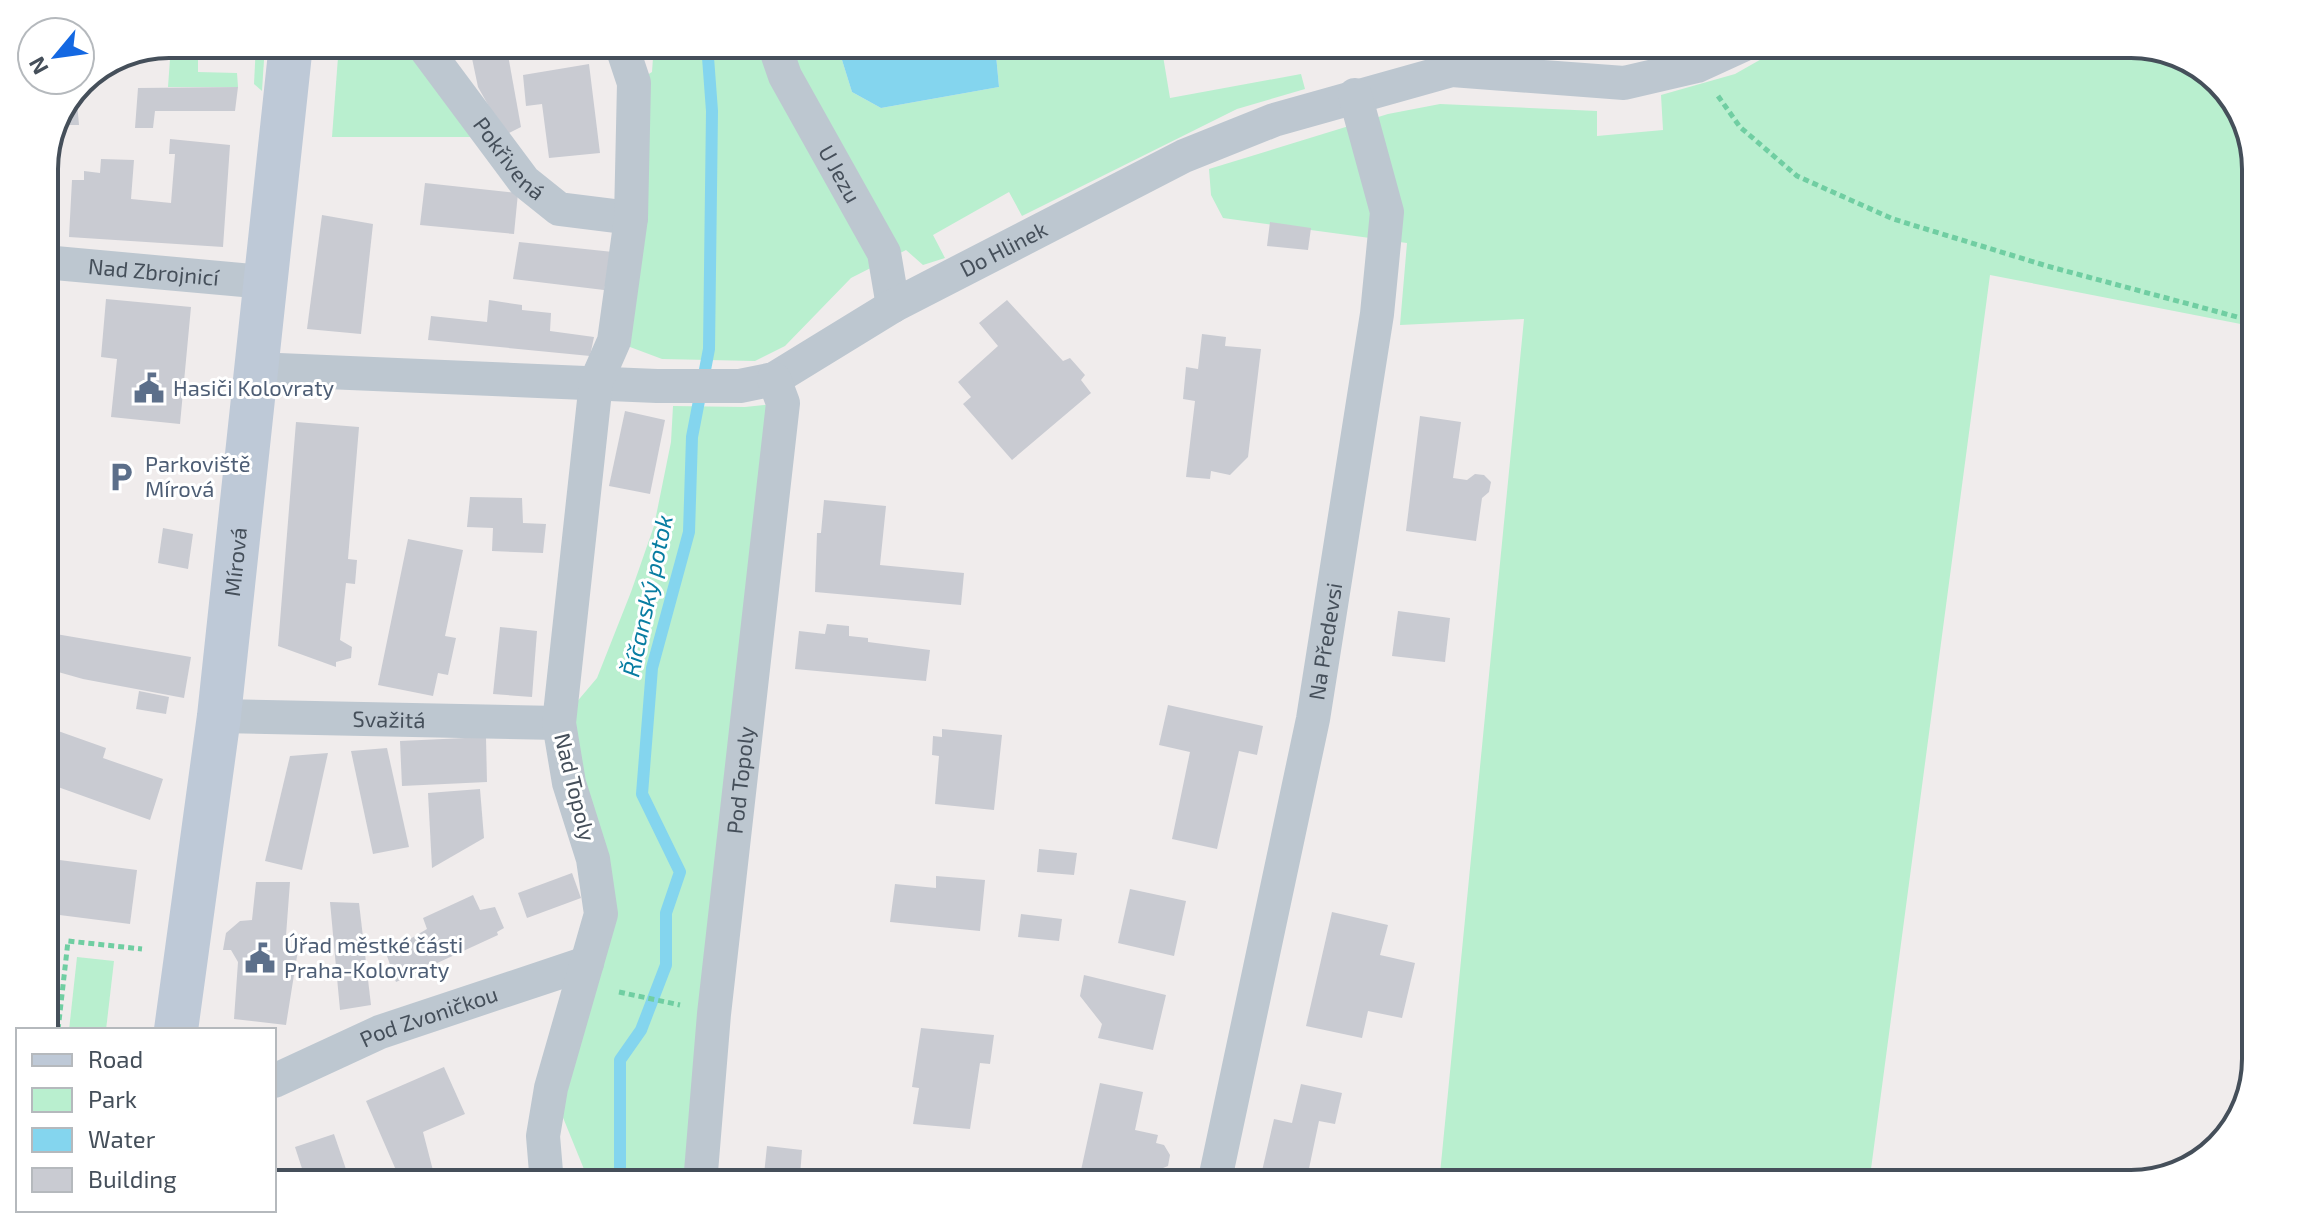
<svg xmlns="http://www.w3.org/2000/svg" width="2300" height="1228" font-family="'Exo 2',sans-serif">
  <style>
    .green { fill: #b9efcf }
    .water { fill: #84d5ee }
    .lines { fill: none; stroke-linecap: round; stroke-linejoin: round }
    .stream { stroke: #84d5ee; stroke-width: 12 }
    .building { fill: #c9cbd2 }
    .path { stroke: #70cea2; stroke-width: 5; stroke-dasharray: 6 4; stroke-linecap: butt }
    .street { stroke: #bdc7d0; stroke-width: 34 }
    .secondary { stroke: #bec9d7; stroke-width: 44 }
    .labels { text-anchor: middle; stroke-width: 6; stroke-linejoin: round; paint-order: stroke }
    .street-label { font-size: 22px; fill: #454f5a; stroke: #fff }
    .service-label { font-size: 22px; fill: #4e5e75; stroke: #fff; text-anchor: start }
    .water-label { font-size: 24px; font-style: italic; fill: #087da2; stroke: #fff }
    .rim { fill: none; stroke: #454f5a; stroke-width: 4 }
  </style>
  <rect width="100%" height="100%" fill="#f0ecec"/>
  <!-- green -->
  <g class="green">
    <path d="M256 44H265L262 91 254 84Z"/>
    <path d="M339 44H403L473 137H332Z"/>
    <path d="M654 44H837L852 92 881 108 999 87 995 44H1161L1170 98 1301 74 1305 89 1237 109 1022 216 1009 192 933 235 945 258 923 265 906 250 851 278 785 346 755 361 662 359 614 341 634 83 652 72Z"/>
    <path d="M1788 44H2131L2187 57 2235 100 2256 161V327L1990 275 1869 1184H1439L1524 319 1400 325 1407 243 1223 218 1211 195 1209 169 1388 114 1440 104 1597 111V136L1663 130 1661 95 1735 74Z"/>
    <path d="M171 45 198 50V72L237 73 238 87H168Z"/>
    <path d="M783 403 700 1184H590L551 1088 601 914 559 723 597 678 631 592 654 526 671 442 673 406 745 407Z"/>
    <path d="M77 957 114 961 106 1030H69Z"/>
  </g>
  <!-- water -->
  <path class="water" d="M837 44H995L999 87 881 108 852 92Z"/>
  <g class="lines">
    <!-- stream -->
    <path class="stream" d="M620 1184V1060L641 1030 666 965V913L680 872 642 794 652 668 689 532 692 437 709 349 712 111 707 44"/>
  </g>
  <!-- building -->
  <g class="building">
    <path d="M171 44 169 57 143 55 169 44Z"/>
    <path d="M469 44H506L521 127 505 135 478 87Z"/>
    <path d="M589 64 600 153 549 158 542 104 526 106 523 75Z"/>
    <path d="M238 87 235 111H155L153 128H135L138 88Z"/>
    <path d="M76 91 79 125H61Z"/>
    <path d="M170 139 230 145 223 247 69 237 72 180H84V171L100 173 101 159 134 160 131 199 171 203 175 154H169Z"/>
    <path d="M425 183 518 193 514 234 420 225Z"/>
    <path d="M322 215 373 224 361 334 307 329Z"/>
    <path d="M1270 222 1311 228 1308 250 1267 246Z"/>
    <path d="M519 242 613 252 604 290 513 279Z"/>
    <path d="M106 299 191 307 180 424 111 417 117 359 101 357Z"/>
    <path d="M489 300 522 305V310L551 313 550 331 594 337 590 356 428 340 431 316 487 322Z"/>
    <path d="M1007 300 1063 361 1070 358 1085 375 1081 380 1091 393 1012 460 963 404 971 397 958 382 998 346 979 323Z"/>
    <path d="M44 304H58L55 359H44Z"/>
    <path d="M1202 334 1226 337 1225 346 1261 349 1248 457 1230 475 1211 471 1210 479 1186 477 1195 401 1183 399 1186 367 1198 369Z"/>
    <path d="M44 378H54L51 417 44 416Z"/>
    <path d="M625 411 665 420 650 494 609 486Z"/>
    <path d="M1420 416 1461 422 1453 478 1467 480 1475 474 1484 475 1491 482 1489 492 1482 498 1476 541 1406 531Z"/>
    <path d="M296 422 359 427 348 559 357 560 355 584 346 583 340 640 352 647 351 658 336 662V667L278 646Z"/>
    <path d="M470 497 522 498 523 523 546 524 543 553 492 551 493 528 467 527Z"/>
    <path d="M824 500 886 506 880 565 964 573 961 605 815 592 817 533H821Z"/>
    <path d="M163 528 193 534 188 569 158 563Z"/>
    <path d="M408 539 463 550 445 636 456 638 448 675 438 673 433 696 378 685Z"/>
    <path d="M1398 611 1450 618 1445 662 1392 656Z"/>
    <path d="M827 624 849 626V636L868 638V642L930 650 926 681 795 669 799 631 825 634Z"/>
    <path d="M500 627 537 631 532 697 493 694Z"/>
    <path d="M44 632 191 657 184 698 83 679 44 668Z"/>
    <path d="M139 691 169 697 166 714 136 709Z"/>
    <path d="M1168 705 1263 726 1257 755 1239 751 1217 849 1172 839 1190 752 1159 745Z"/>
    <path d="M44 726 106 748 103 758 163 779 150 820 44 782Z"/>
    <path d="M942 729 1002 735 994 810 935 804 939 756 932 755 933 736 942 737Z"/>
    <path d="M486 737 487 782 402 786 400 741Z"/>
    <path d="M387 748 409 847 373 854 351 751Z"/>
    <path d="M328 753 302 870 265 861 290 756Z"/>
    <path d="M480 789 484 838 432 868 428 793Z"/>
    <path d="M1039 849 1077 853 1074 875 1037 872Z"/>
    <path d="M44 858 137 870 130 924 44 913Z"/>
    <path d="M572 873 581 898 527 918 518 893Z"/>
    <path d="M936 876 985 880 980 931 890 922 895 884 936 888Z"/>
    <path d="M256 882H290L285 949 298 950 286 1025 234 1019 238 962 231 950H223L226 933 240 921 252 920Z"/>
    <path d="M1130 889 1186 901 1174 956 1118 943Z"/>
    <path d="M473 895 480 910 495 907 504 928 497 932 498 935 396 982 386 953 427 929 423 918Z"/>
    <path d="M330 902 359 903 371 1005 340 1010Z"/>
    <path d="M1332 912 1388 925 1380 955 1415 963 1402 1018 1368 1011 1362 1038 1306 1026Z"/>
    <path d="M1021 914 1062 919 1059 941 1018 937Z"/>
    <path d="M1084 975 1166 995 1153 1050 1098 1038 1102 1024 1080 996Z"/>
    <path d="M921 1028 994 1035 990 1064 980 1063 970 1129 913 1124 919 1088 912 1087Z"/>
    <path d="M444 1067 465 1114 423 1132 436 1182 402 1184 366 1101Z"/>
    <path d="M1100 1083 1143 1092 1135 1130 1158 1135 1156 1143 1164 1145 1170 1155 1168 1166 1153 1172 1151 1184H1078Z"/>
    <path d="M1301 1084 1342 1093 1335 1124 1319 1121 1307 1178 1311 1184H1265L1267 1177 1262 1171 1274 1119 1292 1123Z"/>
    <path d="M334 1134 351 1184H307L295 1147Z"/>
    <path d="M767 1146 802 1150 800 1176 840 1180 839 1184H763Z"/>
  </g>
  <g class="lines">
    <!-- path -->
    <g class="path">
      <path d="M1718 96 1740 127 1797 176 1893 219 2047 266 2256 322"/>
      <path d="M619 992 680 1005"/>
      <path d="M58 1030 68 941 142 949"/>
    </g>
    <!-- street -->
    <g class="street">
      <path id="s1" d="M422 44 524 181 559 209 631 218"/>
      <path id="s2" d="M774 44 785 76 884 253 893 306"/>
      <path id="s3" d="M44 262 264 282"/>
      <path id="s4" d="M255 369 657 386H740L774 379 893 306 1184 156 1274 120 1452 70 1624 83 1697 66 1745 44"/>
      <path id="s5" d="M219 716 559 723"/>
      <path id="s6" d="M274 1081 380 1032 587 963"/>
      <path d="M547 1184 543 1136 551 1088 601 914 593 859 569 783 559 723 596 382 614 341 631 218 634 83 621 44"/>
      <path id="s7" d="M700 1184 714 1014 783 403 774 379"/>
      <path id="s8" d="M1214 1184 1313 719 1377 314 1387 212 1355 95"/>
    </g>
    <!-- secondary -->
    <path class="secondary" id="s9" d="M176 1030 219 716 291 44"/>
  </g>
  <!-- icons -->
  <defs>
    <g id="civic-bare" transform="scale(2.4)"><path d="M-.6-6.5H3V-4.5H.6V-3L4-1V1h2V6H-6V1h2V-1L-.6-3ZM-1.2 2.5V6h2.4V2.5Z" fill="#5c6f8a" stroke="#fff" stroke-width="2.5" paint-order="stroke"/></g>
    <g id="parking-bare" transform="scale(2.4)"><path d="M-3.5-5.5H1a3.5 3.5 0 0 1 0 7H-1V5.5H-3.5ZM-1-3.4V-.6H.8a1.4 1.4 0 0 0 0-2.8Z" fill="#5c6f8a" stroke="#fff" stroke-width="2.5" paint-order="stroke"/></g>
  </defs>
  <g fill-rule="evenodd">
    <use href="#civic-bare" x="149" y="388"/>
    <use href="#parking-bare" x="121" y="477"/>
    <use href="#civic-bare" x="260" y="958"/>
  </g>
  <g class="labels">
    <!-- street labels -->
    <g class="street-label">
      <text dy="8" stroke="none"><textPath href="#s1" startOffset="144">Pokřivená</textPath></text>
      <text dy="8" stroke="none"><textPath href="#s2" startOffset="146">U Jezu</textPath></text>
      <text dy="8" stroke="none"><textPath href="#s4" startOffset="784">Do Hlinek</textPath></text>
      <text dy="8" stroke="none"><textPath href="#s3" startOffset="110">Nad Zbrojnicí</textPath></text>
      <text dy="8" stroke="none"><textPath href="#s9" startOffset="472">Mírová</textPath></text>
      <text dy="8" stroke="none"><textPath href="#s8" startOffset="554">Na Předevsi</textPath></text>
      <text dy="8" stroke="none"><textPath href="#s5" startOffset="170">Svažitá</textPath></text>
      <text dy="8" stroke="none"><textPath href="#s7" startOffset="406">Pod Topoly</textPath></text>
      <text transform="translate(575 787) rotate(76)" y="8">Nad Topoly</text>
      <text dy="8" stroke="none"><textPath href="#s6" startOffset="168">Pod Zvoničkou</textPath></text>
    </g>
    <!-- service labels -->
    <g class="service-label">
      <text x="173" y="396">Hasiči Kolovraty</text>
      <text x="145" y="472">Parkoviště<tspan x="145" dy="25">Mírová</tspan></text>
      <text x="284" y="953">Úřad městké části<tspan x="284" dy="25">Praha-Kolovraty</tspan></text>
    </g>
    <!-- water labels -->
    <g class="water-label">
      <text transform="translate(648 596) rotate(-78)" y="8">Říčanský potok</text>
    </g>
  </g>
  <!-- crop -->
  <path d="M0 0H2300V1228H0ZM169 58H2131A111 111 0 0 1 2242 169V1059A111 111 0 0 1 2131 1170H169A111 111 0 0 1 58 1059V169A111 111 0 0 1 169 58Z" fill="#fff" fill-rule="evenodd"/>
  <path class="rim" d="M169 58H2131A111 111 0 0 1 2242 169V1059A111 111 0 0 1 2131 1170H169A111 111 0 0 1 58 1059V169A111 111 0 0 1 169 58Z"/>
  <!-- legend -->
  <rect x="16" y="1028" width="260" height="184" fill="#ffffff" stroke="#b5b9bd" stroke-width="2"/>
  <rect x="32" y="1054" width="40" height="12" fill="#bec9d7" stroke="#b5b9bd" stroke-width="2"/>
  <text x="88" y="1068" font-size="24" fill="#454f5a">Road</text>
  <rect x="32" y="1088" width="40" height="24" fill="#b9efcf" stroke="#b5b9bd" stroke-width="2"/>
  <text x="88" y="1108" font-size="24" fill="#454f5a">Park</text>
  <rect x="32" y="1128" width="40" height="24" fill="#84d5ee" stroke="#b5b9bd" stroke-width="2"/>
  <text x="88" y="1148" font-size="24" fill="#454f5a">Water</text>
  <rect x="32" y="1168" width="40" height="24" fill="#c9cbd2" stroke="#b5b9bd" stroke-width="2"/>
  <text x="88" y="1188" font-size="24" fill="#454f5a">Building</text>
  <!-- north arrow -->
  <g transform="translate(56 56) rotate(241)"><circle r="38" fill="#ffffff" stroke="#b5b9bd" stroke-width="2"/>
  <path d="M0-6L14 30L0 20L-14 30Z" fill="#1468e2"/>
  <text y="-12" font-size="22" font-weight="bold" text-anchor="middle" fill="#454f5a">N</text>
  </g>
</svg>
